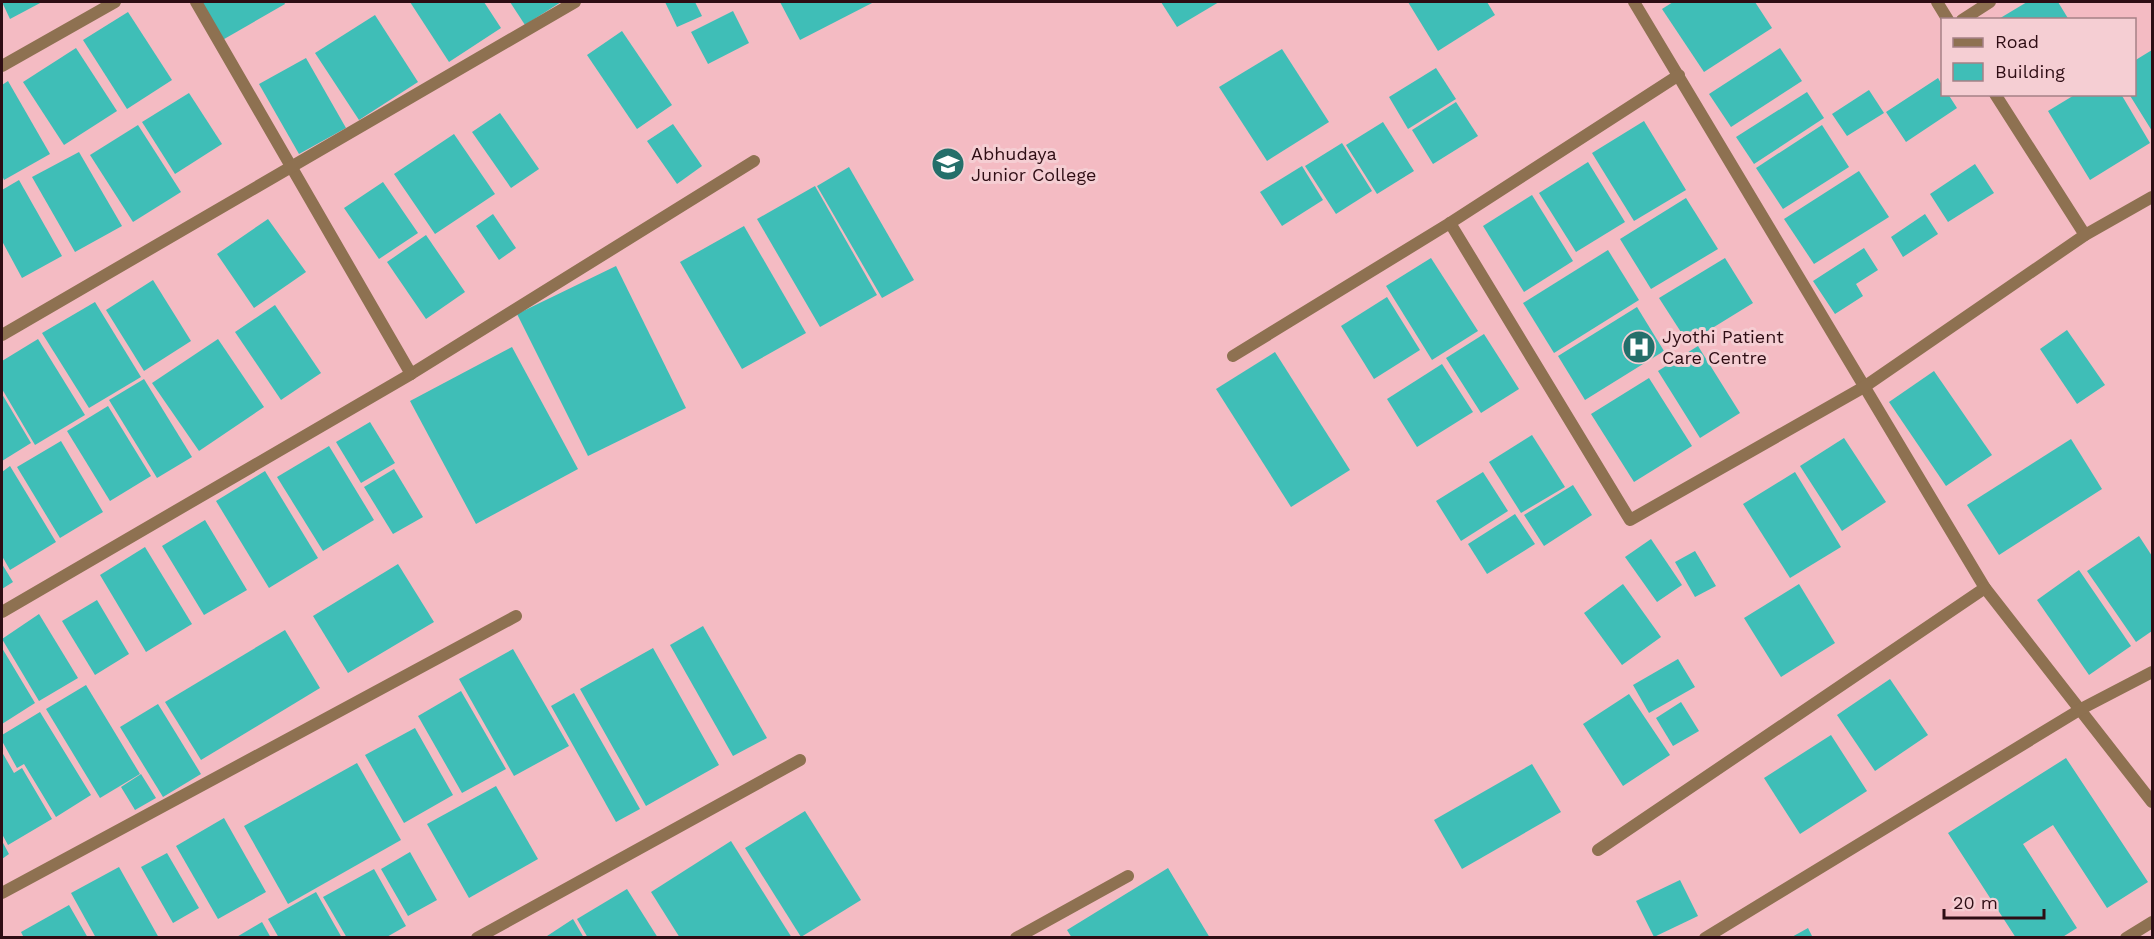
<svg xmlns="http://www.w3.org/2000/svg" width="2154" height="939" font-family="'Work Sans',sans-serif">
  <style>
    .building { fill: #3fbeb7 }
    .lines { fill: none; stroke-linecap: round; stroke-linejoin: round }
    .minor { stroke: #8e7151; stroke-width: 12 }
    .labels { text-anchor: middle; stroke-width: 6; stroke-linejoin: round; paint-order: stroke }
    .poi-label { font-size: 18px; fill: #2e0d14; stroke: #f5ced3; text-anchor: start }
  </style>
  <rect width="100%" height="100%" fill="#f4bbc3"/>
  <!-- building -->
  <g class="building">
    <path d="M2 2H42L10 19Z"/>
    <path d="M196 2H284L285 4 219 42Z"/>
    <path d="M410 2H484L501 28 449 62Z"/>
    <path d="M510 2H561L525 25Z"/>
    <path d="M665 2H695L702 16 677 27Z"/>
    <path d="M780 2H874L800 40Z"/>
    <path d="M1161 2H1219L1177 27Z"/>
    <path d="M1408 2H1487L1495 15 1438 51Z"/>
    <path d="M1673 2H1755L1772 28 1704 72 1662 9Z"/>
    <path d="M2027 2H2058L2069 20H1997Z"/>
    <path d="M733 11 749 43 708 64 691 32Z"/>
    <path d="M128 12 172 80 127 109 83 40Z"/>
    <path d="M375 15 418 82 359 120 315 53Z"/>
    <path d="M622 31 672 105 637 129 587 55Z"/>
    <path d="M76 48 117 111 64 145 23 82Z"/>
    <path d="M1780 48 1802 81 1731 127 1709 94Z"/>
    <path d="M1282 49 1329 122 1267 161 1219 87Z"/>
    <path d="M2152 50V131L2129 94H2134V61Z"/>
    <path d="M306 58 346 128 299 154 259 84Z"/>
    <path d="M1436 68 1456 99 1408 129 1389 97Z"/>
    <path d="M1938 78 1942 85V94H1948L1957 108 1906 142 1886 112Z"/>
    <path d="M8 81 50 154 4 180 2 175V85Z"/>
    <path d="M1869 90 1884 113 1847 136 1832 114Z"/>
    <path d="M1807 92 1824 118 1754 164 1736 137Z"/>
    <path d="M189 93 222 144 175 174 142 122Z"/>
    <path d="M2076 94H2121L2150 143 2090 180 2048 111Z"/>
    <path d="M1456 102 1478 136 1433 164 1412 130Z"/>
    <path d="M500 113 539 169 511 188 472 132Z"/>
    <path d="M1644 121 1686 190 1634 221 1592 153Z"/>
    <path d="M1383 122 1414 171 1377 194 1346 145Z"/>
    <path d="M673 124 702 166 677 184 647 141Z"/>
    <path d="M138 125 181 192 133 222 90 155Z"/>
    <path d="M1822 125 1849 167 1783 209 1756 168Z"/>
    <path d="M454 134 495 194 435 234 394 174Z"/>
    <path d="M1342 143 1372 191 1336 214 1305 166Z"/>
    <path d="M79 152 122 226 75 252 32 177Z"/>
    <path d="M1588 162 1625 222 1576 252 1539 193Z"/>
    <path d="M1975 164 1994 193 1948 222 1930 194Z"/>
    <path d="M1302 166 1323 200 1282 226 1260 192Z"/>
    <path d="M849 167 914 280 882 298 817 186Z"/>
    <path d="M1859 171 1889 217 1814 264 1784 219Z"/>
    <path d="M19 180 62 256 22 278 2 241V190Z"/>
    <path d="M383 182 418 233 379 259 344 208Z"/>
    <path d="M815 186 877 295 820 327 757 219Z"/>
    <path d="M1532 195 1573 261 1524 292 1483 226Z"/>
    <path d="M1686 198 1718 249 1651 289 1620 239Z"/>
    <path d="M493 214 516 248 499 260 476 226Z"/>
    <path d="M1925 214 1938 234 1903 257 1891 237Z"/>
    <path d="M268 219 306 272 254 308 217 254Z"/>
    <path d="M744 226 806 333 742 369 680 262Z"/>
    <path d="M426 235 465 292 426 319 387 262Z"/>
    <path d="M1864 248 1878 270 1856 284 1863 296 1835 314 1813 281Z"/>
    <path d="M1608 250 1639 300 1554 353 1523 303Z"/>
    <path d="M1431 258 1478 331 1432 360 1386 286Z"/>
    <path d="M1725 258 1753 303 1688 343 1659 298Z"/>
    <path d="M616 266 686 408 588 456 517 314Z"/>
    <path d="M153 280 191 341 144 371 106 310Z"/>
    <path d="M1387 297 1420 350 1374 379 1341 326Z"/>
    <path d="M95 302 141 377 89 408 42 333Z"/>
    <path d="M275 305 321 373 281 400 235 332Z"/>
    <path d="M1637 307 1664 351 1585 400 1558 356Z"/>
    <path d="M2067 330 2105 385 2077 404 2040 349Z"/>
    <path d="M1484 334 1519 389 1481 413 1446 358Z"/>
    <path d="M38 339 85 415 35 445 2 389V361Z"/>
    <path d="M218 339 264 407 199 451 152 383Z"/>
    <path d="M1698 346 1740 413 1700 438 1658 371Z"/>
    <path d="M512 347 578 469 476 524 410 401Z"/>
    <path d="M1275 352 1350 470 1291 507 1216 389Z"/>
    <path d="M1442 364 1473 412 1417 447 1387 399Z"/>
    <path d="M1934 371 1992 455 1946 486 1889 402Z"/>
    <path d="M1649 378 1692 446 1634 482 1591 414Z"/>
    <path d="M144 379 192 457 157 478 109 400Z"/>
    <path d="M2 394 31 443 2 461Z"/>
    <path d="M108 406 151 476 110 501 67 431Z"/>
    <path d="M370 422 395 463 361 483 336 442Z"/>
    <path d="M1532 435 1565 487 1521 513 1489 462Z"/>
    <path d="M1844 438 1886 502 1842 531 1800 466Z"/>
    <path d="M2071 439 2102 489 1999 555 1967 505Z"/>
    <path d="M61 441 103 512 60 538 17 467Z"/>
    <path d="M329 446 374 520 323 551 277 477Z"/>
    <path d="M10 466 56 542 10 570 2 556V472Z"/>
    <path d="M394 469 423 517 393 534 364 487Z"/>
    <path d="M265 471 318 558 269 588 216 501Z"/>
    <path d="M1483 472 1508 511 1461 541 1436 501Z"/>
    <path d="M1795 472 1841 547 1790 578 1743 504Z"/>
    <path d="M1573 485 1592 515 1544 546 1524 515Z"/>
    <path d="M1515 514 1535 544 1487 574 1468 544Z"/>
    <path d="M205 520 247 590 204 615 162 546Z"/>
    <path d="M2139 536 2152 556V631L2136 642 2087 571Z"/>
    <path d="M1651 539 1682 585 1657 602 1625 557Z"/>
    <path d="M145 547 192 624 146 652 100 575Z"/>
    <path d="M1695 551 1716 586 1695 597 1675 562Z"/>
    <path d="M2 564 13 582 2 589Z"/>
    <path d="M398 564 434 622 348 673 313 616Z"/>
    <path d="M2079 570 2131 646 2089 675 2037 600Z"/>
    <path d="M1623 584 1661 637 1622 665 1584 613Z"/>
    <path d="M1799 584 1835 643 1781 677 1744 618Z"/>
    <path d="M97 600 129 654 95 675 62 621Z"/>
    <path d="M39 614 78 678 39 701 2 639Z"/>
    <path d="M703 626 767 738 733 756 670 645Z"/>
    <path d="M285 630 320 688 201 760 165 702Z"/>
    <path d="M2 648 35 703 2 724Z"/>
    <path d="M653 648 719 765 646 806 580 689Z"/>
    <path d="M513 649 569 746 514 776 459 679Z"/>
    <path d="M1678 659 1695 687 1649 713 1633 685Z"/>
    <path d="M1890 679 1928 735 1875 771 1837 715Z"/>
    <path d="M86 685 140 774 100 798 46 709Z"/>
    <path d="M461 691 506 769 462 793 418 716Z"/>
    <path d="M574 693 640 809 616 822 551 706Z"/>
    <path d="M1629 694 1670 755 1623 786 1583 724Z"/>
    <path d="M1681 702 1699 731 1673 746 1656 718Z"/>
    <path d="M158 704 201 774 163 797 120 727Z"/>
    <path d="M40 712 91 795 56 817 24 764 17 768 2 741V735Z"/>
    <path d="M415 728 453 795 404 823 365 755Z"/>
    <path d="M1831 735 1867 791 1800 834 1764 778Z"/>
    <path d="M2 752 14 773 22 768 52 819 8 845 2 834Z"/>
    <path d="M2066 758 2148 882 2107 908 2053 825 2023 844 2077 928 2061 938H2016L1948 833Z"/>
    <path d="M357 763 401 840 288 904 244 826Z"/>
    <path d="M1532 764 1561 812 1462 869 1434 820Z"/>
    <path d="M141 774 156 798 135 810 121 787Z"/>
    <path d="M496 786 538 859 469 898 427 824Z"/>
    <path d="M805 811 861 900 801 937 745 848Z"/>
    <path d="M224 818 266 892 218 919 176 846Z"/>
    <path d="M2 841 9 854 2 859Z"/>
    <path d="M731 841 792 938H680L651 892Z"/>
    <path d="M410 852 437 900 408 916 381 869Z"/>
    <path d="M167 853 199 908 173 923 141 867Z"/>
    <path d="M119 867 159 938H96L71 893Z"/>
    <path d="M1168 868 1210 938H1072L1067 930Z"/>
    <path d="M374 869 406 926 385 938H347L323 897Z"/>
    <path d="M1680 880 1698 916 1654 937 1636 901Z"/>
    <path d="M627 889 658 938H588L577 919Z"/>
    <path d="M316 892 342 938H279L268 919Z"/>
    <path d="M69 905 88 938H24L21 932Z"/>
    <path d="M573 919 584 938H544Z"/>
    <path d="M262 922 271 938H235Z"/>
    <path d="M1808 928 1813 938H1790Z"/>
  </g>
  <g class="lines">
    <!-- minor -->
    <g class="minor">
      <path d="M196 2 411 374"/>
      <path d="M1634 2 1985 588 2152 802"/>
      <path d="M1937 2 1948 20"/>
      <path d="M1962 20 1990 2"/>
      <path d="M2 66 115 2"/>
      <path d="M1995 94 2085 235"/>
      <path d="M1450 223 1630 520 1864 387 2085 235 2152 197"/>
      <path d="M2 335 575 2"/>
      <path d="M1233 356 1450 223 1679 75"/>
      <path d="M2 612 411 374 754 161"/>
      <path d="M1598 850 1985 588"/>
      <path d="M2 893 516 616"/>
      <path d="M477 938 800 760"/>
      <path d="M1016 938 1128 876"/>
      <path d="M1705 938 2081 709 2152 672"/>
      <path d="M2126 938 2152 922"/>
    </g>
  </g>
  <!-- icons -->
  <defs>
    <g id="university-disc" transform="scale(1.725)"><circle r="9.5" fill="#246f6a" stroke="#f5ced3"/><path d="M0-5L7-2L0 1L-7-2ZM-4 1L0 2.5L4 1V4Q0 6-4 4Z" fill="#fff"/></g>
    <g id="hospital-disc" transform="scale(1.725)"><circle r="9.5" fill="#246f6a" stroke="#f5ced3"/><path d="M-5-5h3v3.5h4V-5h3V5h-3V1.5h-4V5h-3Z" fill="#fff"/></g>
  </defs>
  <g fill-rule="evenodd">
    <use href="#university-disc" x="948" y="164"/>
    <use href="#hospital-disc" x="1639" y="347"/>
  </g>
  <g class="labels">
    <!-- poi labels -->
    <g class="poi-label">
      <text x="971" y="160">Abhudaya<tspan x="971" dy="21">Junior College</tspan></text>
      <text x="1662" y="343">Jyothi Patient<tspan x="1662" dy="21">Care Centre</tspan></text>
    </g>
  </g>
  <!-- border -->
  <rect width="2154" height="939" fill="none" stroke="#2e0d14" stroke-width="6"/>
  <!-- legend -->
  <rect x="1941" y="18" width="195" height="78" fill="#f5ced3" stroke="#a58187" stroke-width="1.5"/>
  <rect x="1953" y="38" width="30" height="9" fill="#8e7151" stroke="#a58187" stroke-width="1.5"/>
  <text x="1995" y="48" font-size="18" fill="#2e0d14">Road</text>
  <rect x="1953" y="63" width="30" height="18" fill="#3fbeb7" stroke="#a58187" stroke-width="1.5"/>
  <text x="1995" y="78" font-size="18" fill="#2e0d14">Building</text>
  <!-- scale -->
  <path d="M1944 909v9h100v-9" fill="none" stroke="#2e0d14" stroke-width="3"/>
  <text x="1953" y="909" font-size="18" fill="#2e0d14" stroke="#f5ced3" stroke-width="4.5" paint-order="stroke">20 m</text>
</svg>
